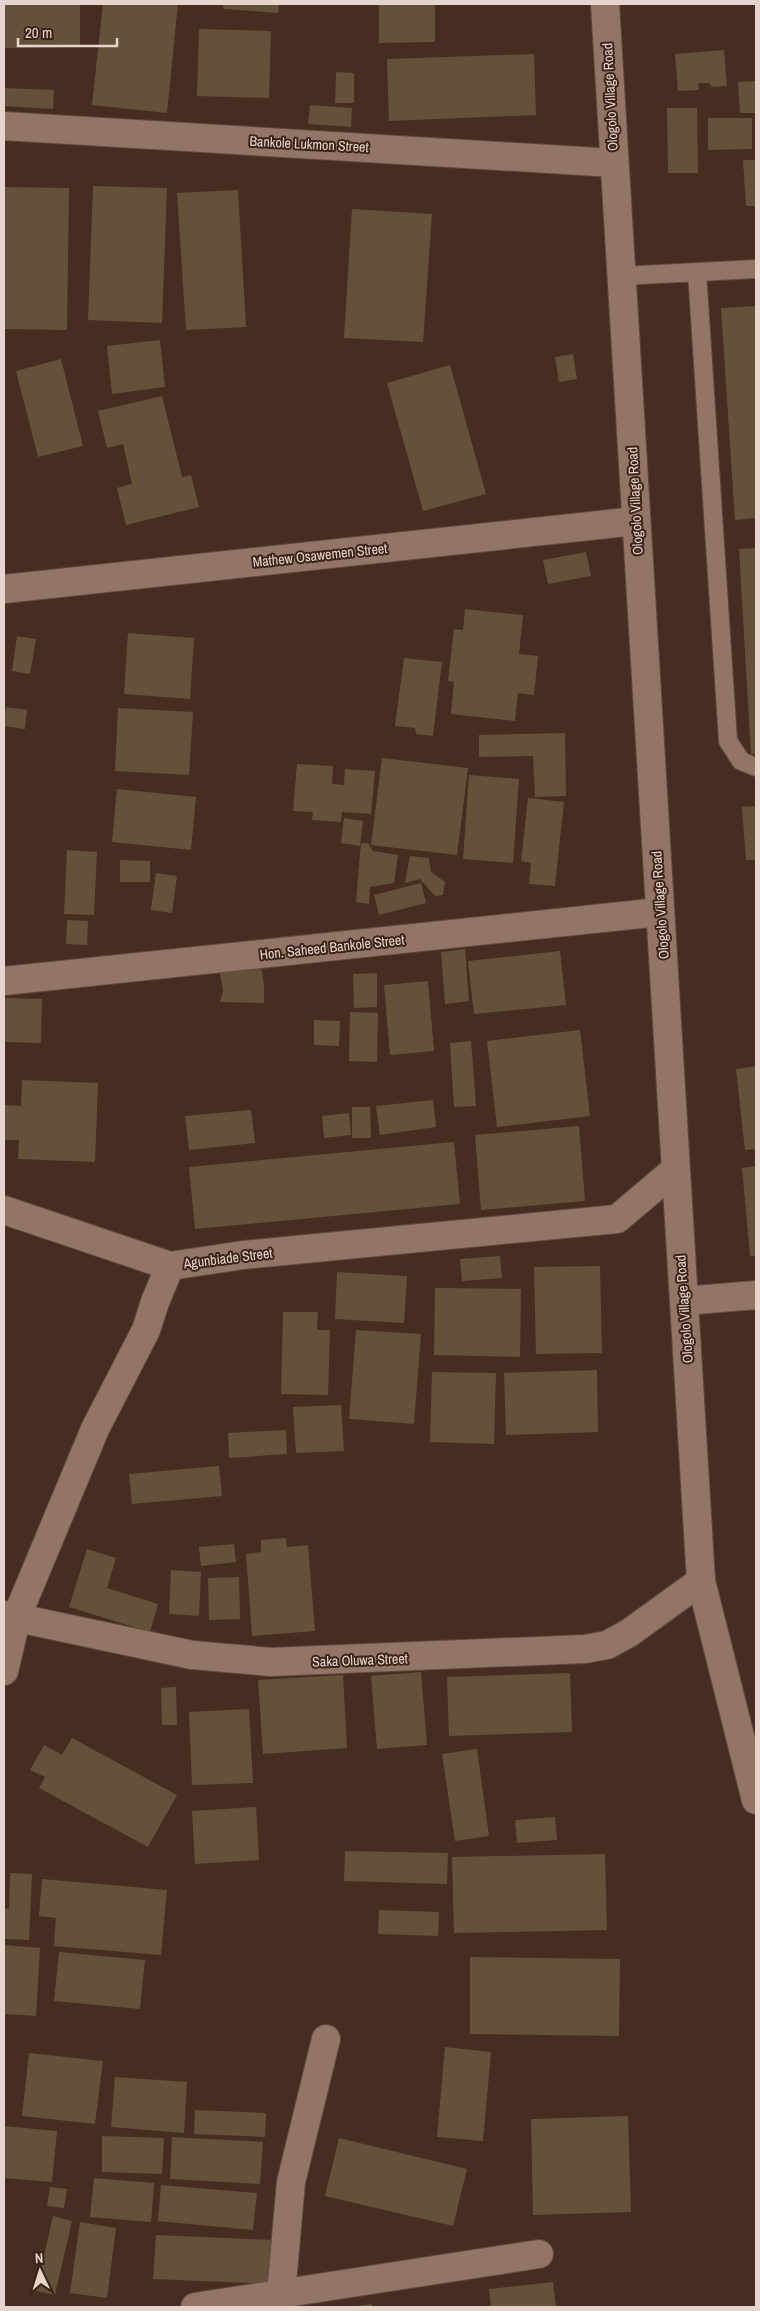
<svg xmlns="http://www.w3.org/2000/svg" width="760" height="2311" font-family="'Archivo Narrow',sans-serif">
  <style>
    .building { fill: #64513a }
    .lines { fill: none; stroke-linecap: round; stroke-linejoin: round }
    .service-casing { stroke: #604b40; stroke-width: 20 }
    .minor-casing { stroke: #604b40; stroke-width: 30 }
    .service { stroke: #937567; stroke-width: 18 }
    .minor { stroke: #937567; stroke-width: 28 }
    .labels { text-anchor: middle; stroke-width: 4; stroke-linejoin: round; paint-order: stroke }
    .street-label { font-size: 14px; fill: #e6d5cd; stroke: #3c2317 }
  </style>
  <rect width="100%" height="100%" fill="#472d21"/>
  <!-- building -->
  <g class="building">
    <path d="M4 4H80V47L4 48Z"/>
    <path d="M103 4H178L167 113 92 105Z"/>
    <path d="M222 4H279L278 13 224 9Z"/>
    <path d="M379 4H435V42L379 43Z"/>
    <path d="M199 29 271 31 269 98 197 96Z"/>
    <path d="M724 50 727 86 712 87 709 83H698L699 90 678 91 675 54Z"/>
    <path d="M534 54 536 115 389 121 387 59Z"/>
    <path d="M336 72 354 73V103H335Z"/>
    <path d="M756 81V113H740L738 82Z"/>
    <path d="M4 88 54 90 53 109 4 106Z"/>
    <path d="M310 105 352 108 351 127 308 124Z"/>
    <path d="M667 108H697L698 173H668Z"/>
    <path d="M708 118H752V149L708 150Z"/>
    <path d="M743 160H756V206H746Z"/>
    <path d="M93 186 167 188 162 323 88 320Z"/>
    <path d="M4 187 69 188 67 330 4 329Z"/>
    <path d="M238 190 246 327 186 330 177 193Z"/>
    <path d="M352 209 432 214 423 342 344 338Z"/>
    <path d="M756 306V518L735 520 721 308Z"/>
    <path d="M160 340 165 387 112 394 107 346Z"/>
    <path d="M573 354 577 379 559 382 555 357Z"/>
    <path d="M61 359 83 446 38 457 16 371Z"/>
    <path d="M450 365 486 494 423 511 387 383Z"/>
    <path d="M162 396 182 477 191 475 199 507 126 525 117 488 132 484 123 444 107 448 98 411Z"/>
    <path d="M756 548V754H751L739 549Z"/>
    <path d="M586 552 591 576 548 584 543 560Z"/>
    <path d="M465 609 523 615 519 654 538 656 534 695 518 693 515 721 451 714 454 682 448 681 454 629 463 630Z"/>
    <path d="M128 633 194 638 190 699 124 694Z"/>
    <path d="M17 636 36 639 30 674 12 671Z"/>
    <path d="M404 658 442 662 433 736 416 734 415 728 395 726Z"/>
    <path d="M6 707 27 710 25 729 4 726Z"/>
    <path d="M118 708 193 712 189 775 115 771Z"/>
    <path d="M565 733 566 796 535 797 533 756 479 757V735Z"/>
    <path d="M382 758 468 768 457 855 371 845Z"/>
    <path d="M297 764 333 766 332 784 344 785 345 769 375 771 371 814 342 812 341 822 312 820 313 812 293 811Z"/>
    <path d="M469 775 519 779 513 863 463 859Z"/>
    <path d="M117 789 196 797 191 850 112 842Z"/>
    <path d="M528 798 564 802 555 886 529 884 531 863 521 861Z"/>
    <path d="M756 806V860H746L742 807Z"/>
    <path d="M344 818 363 821 360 846 341 843Z"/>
    <path d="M361 843H368L373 851 398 855 394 883 370 887 369 904 356 902Z"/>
    <path d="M67 850 97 852 94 915 64 914Z"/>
    <path d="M410 856 429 858 431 872 445 882 443 895 435 896 420 879 405 883Z"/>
    <path d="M120 860 150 861V882H120Z"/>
    <path d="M156 873 177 876 172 913 151 910Z"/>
    <path d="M421 883 426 903 379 915 374 895Z"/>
    <path d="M67 920 88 921 87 945 66 944Z"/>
    <path d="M465 949 469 1001 445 1004 441 952Z"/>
    <path d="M560 951 566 1005 474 1014 468 961Z"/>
    <path d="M261 965 264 985V1003L220 1002 223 991 220 973Z"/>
    <path d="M377 973V1007L354 1008 353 974Z"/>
    <path d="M428 981 434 1051 390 1055 384 985Z"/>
    <path d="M4 998 42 999 41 1043 4 1042Z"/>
    <path d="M350 1012 378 1013 377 1062 349 1061Z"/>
    <path d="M314 1020 340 1021 339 1046 314 1045Z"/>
    <path d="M580 1030 590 1116 497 1127 487 1041Z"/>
    <path d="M471 1041 476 1106 454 1107 450 1043Z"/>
    <path d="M756 1066V1149L745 1150 736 1069Z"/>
    <path d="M22 1080 98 1083 95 1162 18 1159 19 1140H4V1105L21 1106Z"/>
    <path d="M433 1100 436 1127 380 1135 376 1106Z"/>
    <path d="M352 1107H370L371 1138H352Z"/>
    <path d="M251 1110 255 1143 189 1150 185 1116Z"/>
    <path d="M349 1113 351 1135 324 1138 322 1116Z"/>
    <path d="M579 1126 585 1201 481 1210 475 1135Z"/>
    <path d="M454 1142 460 1204 195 1229 189 1167Z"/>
    <path d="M756 1166V1256H750L742 1168Z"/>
    <path d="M500 1256 502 1278 462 1281 460 1259Z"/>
    <path d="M600 1266 602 1353 536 1354 534 1267Z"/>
    <path d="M337 1272 407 1276 404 1323 335 1319Z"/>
    <path d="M435 1288 521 1289 520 1357 434 1355Z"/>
    <path d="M283 1312H318L317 1330H330L328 1395 281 1394Z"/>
    <path d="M356 1330 421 1334 414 1424 349 1419Z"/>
    <path d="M597 1370 598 1432 506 1435 504 1373Z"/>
    <path d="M432 1372 496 1373 494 1444 430 1442Z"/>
    <path d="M341 1405 344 1451 296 1453 293 1407Z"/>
    <path d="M286 1430 287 1454 229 1458 228 1433Z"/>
    <path d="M219 1466 222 1496 132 1504 129 1474Z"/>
    <path d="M286 1538 287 1547 308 1545 315 1631 252 1636 246 1554 261 1552V1540Z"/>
    <path d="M234 1544 236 1562 201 1566 199 1547Z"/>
    <path d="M87 1549 116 1558 107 1588 158 1604 150 1632 69 1607Z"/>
    <path d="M171 1570 201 1572 199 1616 169 1614Z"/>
    <path d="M239 1577 240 1619 209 1620 208 1578Z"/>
    <path d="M421 1672 427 1745 377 1749 371 1676Z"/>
    <path d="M570 1673 572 1732 449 1736 447 1677Z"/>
    <path d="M343 1675 347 1748 263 1754 258 1680Z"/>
    <path d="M176 1687 177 1725H162L161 1688Z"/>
    <path d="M249 1709 253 1783 192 1785 189 1712Z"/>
    <path d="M72 1738 177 1795 148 1847 39 1788 45 1777 30 1770 44 1745 62 1755Z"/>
    <path d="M477 1749 489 1836 455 1841 442 1754Z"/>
    <path d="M256 1807 259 1860 195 1864 192 1811Z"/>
    <path d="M555 1817 557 1840 517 1843 515 1820Z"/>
    <path d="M345 1851 448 1853 447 1884 344 1881Z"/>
    <path d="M605 1854 607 1930 454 1933 452 1857Z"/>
    <path d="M10 1873 32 1874 29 1940 4 1939V1908L9 1909Z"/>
    <path d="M42 1879 167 1890 161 1955 54 1946 56 1918 39 1916Z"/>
    <path d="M379 1910 439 1912 438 1936 378 1934Z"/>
    <path d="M4 1945 40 1948 36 2016 4 2014Z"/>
    <path d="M59 1952 145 1960 140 2009 54 2001Z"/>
    <path d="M470 1957 620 1959 619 2036 470 2034Z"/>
    <path d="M445 2047 491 2052 483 2141 437 2137Z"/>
    <path d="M29 2053 103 2061 95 2124 22 2116Z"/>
    <path d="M115 2077 187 2082 184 2133 111 2127Z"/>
    <path d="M195 2110 266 2113 265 2137 194 2134Z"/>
    <path d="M628 2116 631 2212 533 2215 531 2119Z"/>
    <path d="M4 2126 57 2131 52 2182 4 2178Z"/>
    <path d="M102 2136 164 2138 162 2174 102 2172Z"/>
    <path d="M172 2137 263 2142 260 2184 170 2179Z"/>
    <path d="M339 2138 467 2169 453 2226 325 2196Z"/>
    <path d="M94 2178 154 2183 151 2222 90 2217Z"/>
    <path d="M161 2185 257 2193 253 2230 158 2221Z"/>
    <path d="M50 2187 67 2189 64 2208 47 2206Z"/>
    <path d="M53 2216 72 2221 55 2295 36 2291Z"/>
    <path d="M80 2222 116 2228 107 2298 70 2293Z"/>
    <path d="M156 2235 273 2240 271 2284 153 2279Z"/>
    <path d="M553 2282 556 2307H491L489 2289Z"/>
    <path d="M372 2304V2307H357L356 2306Z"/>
  </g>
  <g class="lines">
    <!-- service casing -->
    <g class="service-casing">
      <g id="service">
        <path d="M697 272 728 741 741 761 756 767"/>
        <path d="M621 276 756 269"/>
      </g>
    </g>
    <!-- minor casing -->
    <g class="minor-casing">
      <g id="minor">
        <path d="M605 4 701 1581 756 1800"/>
        <path d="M4 126 614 163"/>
        <path d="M4 589 636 521"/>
        <path d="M4 981 660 912"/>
        <path d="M4 1210 170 1266"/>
        <path d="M684 1301 756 1295"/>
        <path d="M4 1615 192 1655 271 1662 585 1649 607 1645 629 1633 701 1581"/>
        <path d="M4 1671 17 1616 95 1429 146 1330 155 1302 170 1266 243 1255 617 1219 675 1170"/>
        <path d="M281 2294 291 2182 326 2039"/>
        <path d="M195 2307 539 2254"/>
      </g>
    </g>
    <!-- service -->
    <use href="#service" class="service"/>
    <!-- minor -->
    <use href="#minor" class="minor"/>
  </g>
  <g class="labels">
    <!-- street labels -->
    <g class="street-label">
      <text transform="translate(610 97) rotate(-93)" y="5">Ologolo Village Road</text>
      <text transform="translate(309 144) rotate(3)" y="5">Bankole Lukmon Street</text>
      <text transform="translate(635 501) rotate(-93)" y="5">Ologolo Village Road</text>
      <text transform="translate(320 555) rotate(-6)" y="5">Mathew Osawemen Street</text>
      <text transform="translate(660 905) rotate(-94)" y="5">Ologolo Village Road</text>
      <text transform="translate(332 947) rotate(-6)" y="5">Hon. Saheed Bankole Street</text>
      <text transform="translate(228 1258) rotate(-7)" y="5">Agunbiade Street</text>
      <text transform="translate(684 1309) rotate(-94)" y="5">Ologolo Village Road</text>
      <text transform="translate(360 1660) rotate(-2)" y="5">Saka Oluwa Street</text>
    </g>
  </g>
  <!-- border -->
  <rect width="760" height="2311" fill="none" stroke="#e6d5cd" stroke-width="10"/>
  <!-- north arrow -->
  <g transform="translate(40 2271) rotate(356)" stroke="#3c2317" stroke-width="4" paint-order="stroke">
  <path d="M0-4L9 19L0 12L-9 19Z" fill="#e6d5cd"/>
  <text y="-8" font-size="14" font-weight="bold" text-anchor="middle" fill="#e6d5cd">N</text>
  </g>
  <!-- scale -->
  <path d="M18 38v8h99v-8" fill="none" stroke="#e6d5cd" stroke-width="2.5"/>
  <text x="25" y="38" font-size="15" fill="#e6d5cd" stroke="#3c2317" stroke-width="4" paint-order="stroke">20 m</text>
</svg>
